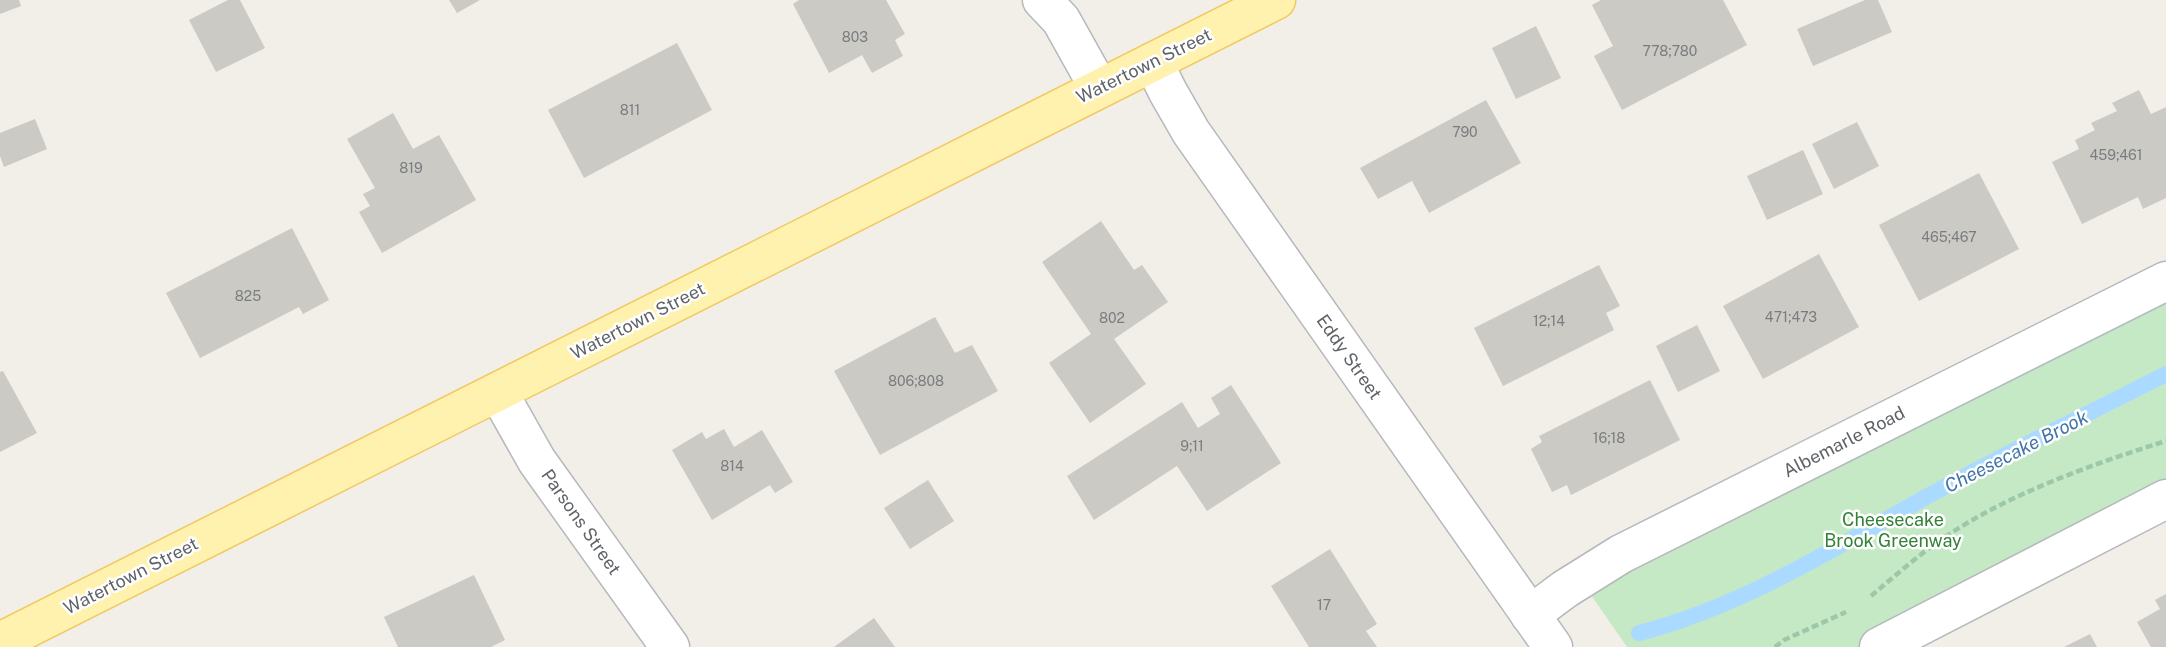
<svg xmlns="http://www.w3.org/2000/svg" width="2166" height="647" font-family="'Public Sans',sans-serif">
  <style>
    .green { fill: #c5e8c5 }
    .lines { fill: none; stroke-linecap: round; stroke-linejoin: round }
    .stream { stroke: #aadaff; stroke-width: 16 }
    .building { fill: #cccac5 }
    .street-casing { stroke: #b5b8bc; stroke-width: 41 }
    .primary-casing { stroke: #f2c960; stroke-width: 41 }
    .path { stroke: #9cc7a9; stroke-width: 4.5; stroke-dasharray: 7 3.5; stroke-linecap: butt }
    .street { stroke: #fff; stroke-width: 38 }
    .primary { stroke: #fff2af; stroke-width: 38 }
    .labels { text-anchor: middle; stroke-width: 5; stroke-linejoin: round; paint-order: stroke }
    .number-label { font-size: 14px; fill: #7a7d7f }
    .street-label { font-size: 18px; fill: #5f6368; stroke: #fff }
    .park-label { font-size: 18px; fill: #348238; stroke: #fff }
    .water-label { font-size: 19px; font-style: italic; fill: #4174aa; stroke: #fff }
  </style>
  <rect width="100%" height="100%" fill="#f1efe8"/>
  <!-- green -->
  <path class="green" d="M2166 281V501L1883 647H1627L1580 579Z"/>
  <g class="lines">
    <!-- stream -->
    <path class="stream" d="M1639 633C1748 605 1840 544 1937 491 2012 450 2090 413 2166 374"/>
  </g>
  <!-- building -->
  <g class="building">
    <path d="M0 0H19L21 6 0 14Z"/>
    <path d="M228 0H240L265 48 216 72 189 20Z"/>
    <path d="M449 0H480L457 13Z"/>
    <path d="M799 0H886L905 34 895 40 903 56 872 73 862 55 829 73 793 4Z"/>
    <path d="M1601 0H1723L1747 45 1622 110 1594 56 1613 46 1592 5Z"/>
    <path d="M1865 0H1878L1892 32 1813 66 1797 29Z"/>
    <path d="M1536 26 1561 78 1516 99 1492 48Z"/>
    <path d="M677 43 712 110 584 178 548 110Z"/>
    <path d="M2139 90 2151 114 2166 107V198L2143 209 2138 197 2082 224 2052 162 2079 149 2075 140 2095 130 2091 123 2117 111 2112 103Z"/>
    <path d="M1486 100 1521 163 1429 213 1412 181 1378 199 1360 168Z"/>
    <path d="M393 113 413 149 439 135 476 200 382 253 359 212 370 206 363 194 375 188 347 139Z"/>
    <path d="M35 119 47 149 4 167 0 156V133Z"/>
    <path d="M1857 122 1879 166 1834 189 1812 144Z"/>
    <path d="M1803 150 1823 194 1767 220 1747 176Z"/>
    <path d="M1979 173 2019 249 1919 301 1879 225Z"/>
    <path d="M1101 221 1134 270 1142 265 1168 302 1114 339 1146 384 1090 423 1049 363 1091 334 1042 262Z"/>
    <path d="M292 228 329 300 303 314 299 307 200 358 166 293Z"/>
    <path d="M1819 254 1859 327 1763 379 1723 306Z"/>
    <path d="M1599 265 1620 306 1606 313 1614 330 1503 386 1474 328Z"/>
    <path d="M935 317 955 353 972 345 998 391 880 455 834 371Z"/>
    <path d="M1697 325 1720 371 1678 392 1656 346Z"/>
    <path d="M3 371 37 433 0 452V372Z"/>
    <path d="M1650 380 1680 440 1571 495 1567 485 1552 492 1531 449 1542 442 1539 436Z"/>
    <path d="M1231 385 1281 463 1207 511 1177 466 1094 520 1067 476 1182 402 1198 428 1220 414 1211 398Z"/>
    <path d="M724 429 734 447 762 430 793 482 775 493 770 485 712 520 672 450 702 432 706 439Z"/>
    <path d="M928 480 954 521 910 549 884 508Z"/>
    <path d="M1330 549 1377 624 1366 631 1377 647H1309L1271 586Z"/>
    <path d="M474 575 505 640 491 647H398L384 617Z"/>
    <path d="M2166 594V647H2151L2137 622 2160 609 2155 600Z"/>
    <path d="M874 618 895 647H834Z"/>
    <path d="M2090 634 2097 647H2064Z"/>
  </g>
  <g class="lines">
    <!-- street casing -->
    <g class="street-casing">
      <g id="street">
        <path d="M1042 0 1061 20 1099 88"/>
        <path d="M1153 62 1168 92 1191 132 1553 647"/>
        <path d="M498 392 537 461 670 647"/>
        <path d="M1530 615 1565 589 1621 554 2166 281"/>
        <path d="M1879 647 2166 499"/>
      </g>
    </g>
    <!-- primary casing -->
    <g class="primary-casing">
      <path id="primary" d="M0 642 1276 0"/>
    </g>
    <!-- path -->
    <g class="path">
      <path d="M1871 596C1894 577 1917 556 1942 539 2008 494 2090 465 2166 441"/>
      <path d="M1775 647 1784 640 1846 612"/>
    </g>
    <!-- street -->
    <use href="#street" class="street"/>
    <!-- primary -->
    <use href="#primary" class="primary"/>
  </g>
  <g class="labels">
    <!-- number labels -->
    <g class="number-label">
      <text x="855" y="42">803</text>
      <text x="1670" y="56">778;780</text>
      <text x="630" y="115">811</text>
      <text x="1465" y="137">790</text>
      <text x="2116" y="160">459;461</text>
      <text x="411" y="173">819</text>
      <text x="1949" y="242">465;467</text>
      <text x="248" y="301">825</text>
      <text x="1791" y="322">471;473</text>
      <text x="1112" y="323">802</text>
      <text x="1549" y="326">12;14</text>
      <text x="916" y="386">806;808</text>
      <text x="1609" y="443">16;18</text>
      <text x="1192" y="451">9;11</text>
      <text x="732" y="471">814</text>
      <text x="1324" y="610">17</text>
    </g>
    <!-- street labels -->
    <g class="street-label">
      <text transform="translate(1144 66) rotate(-26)" y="6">Watertown Street</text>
      <text transform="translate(638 321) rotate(-27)" y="6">Watertown Street</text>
      <text transform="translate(1349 357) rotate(55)" y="6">Eddy Street</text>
      <text transform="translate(1844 442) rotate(-27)" y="6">Albemarle Road</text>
      <text transform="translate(581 522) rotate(55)" y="6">Parsons Street</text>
      <text transform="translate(131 576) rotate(-27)" y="6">Watertown Street</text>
    </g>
    <!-- park labels -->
    <g class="park-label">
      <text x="1893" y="526">Cheesecake<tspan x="1893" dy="21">Brook Greenway</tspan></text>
    </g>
    <!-- water labels -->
    <g class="water-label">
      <text transform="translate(2016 451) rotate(-27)" y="7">Cheesecake Brook</text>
    </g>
  </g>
</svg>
